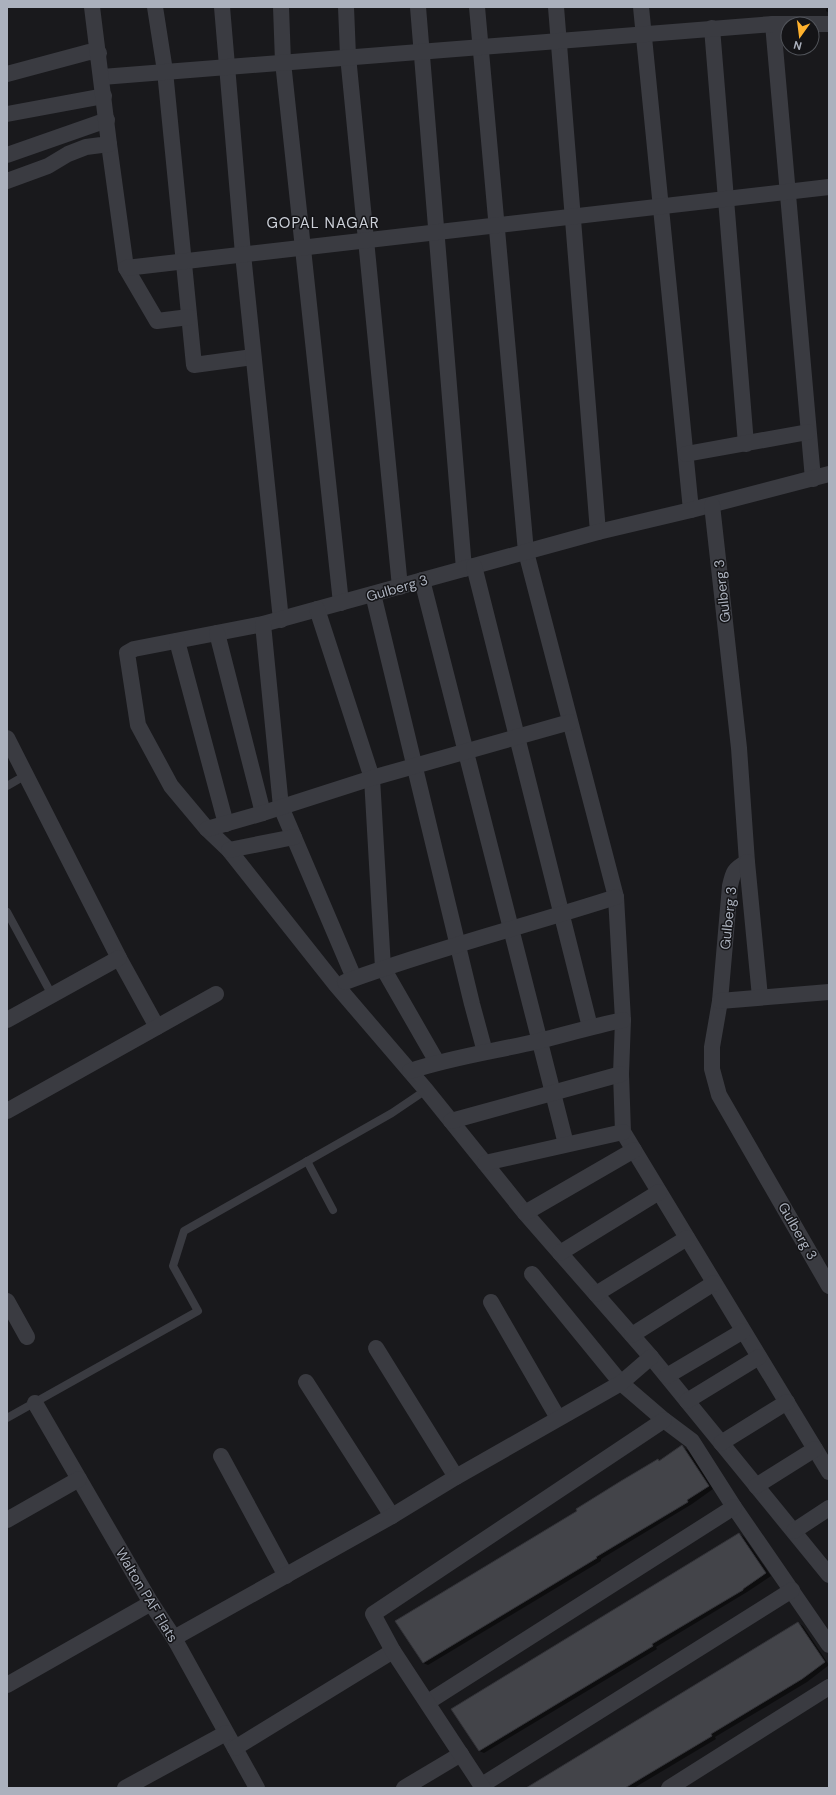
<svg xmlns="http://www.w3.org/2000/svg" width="836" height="1795" font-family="'DM Sans',sans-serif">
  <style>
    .shadow { fill: #0007 }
    .building { fill: #434449; stroke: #333338 }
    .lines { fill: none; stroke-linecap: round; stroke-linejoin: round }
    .service { stroke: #3a3b41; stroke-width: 8 }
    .minor { stroke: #3a3b41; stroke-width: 16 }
    .labels { text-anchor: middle; stroke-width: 3; stroke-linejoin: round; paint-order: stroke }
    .street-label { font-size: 14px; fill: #abb1bd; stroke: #141417 }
    .neighbourhood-label { font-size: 15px; letter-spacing: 1px; fill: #ccd0d8; stroke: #141417 }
  </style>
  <rect width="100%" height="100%" fill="#19191c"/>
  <!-- shadow -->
  <g class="shadow">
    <path d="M827 7H829V13L826 11Z"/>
    <path d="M682 1447 690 1451 713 1489 692 1504 601 1559V1561L428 1665 423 1663 396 1621Z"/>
    <path d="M739 1534 744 1537 771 1576 747 1592 656 1647 657 1649 484 1753 479 1751Z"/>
    <path d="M798 1623 803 1626 829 1665 807 1682 715 1737 716 1739 634 1788H528Z"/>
  </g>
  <!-- building -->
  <g class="building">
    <path d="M682 1445 709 1486 687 1500 688 1502 596 1557 597 1558 423 1663 395 1621 577 1511 576 1509 621 1481 658 1459 659 1461Z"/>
    <path d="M739 1533 766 1573 743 1589V1590L652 1644 653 1646 479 1751 451 1709Z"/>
    <path d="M798 1622 825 1662 802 1679 711 1734 712 1736 625 1788H526Z"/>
  </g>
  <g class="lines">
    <!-- service -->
    <g class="service">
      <path d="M7 786 26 775"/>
      <path d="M7 912 52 995"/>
      <path d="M307 1161 333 1210"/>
      <path d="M7 1418 198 1311 173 1266 184 1231 392 1113 426 1090"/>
    </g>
    <!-- minor -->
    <g class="minor">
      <path d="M155 7 165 71 194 365 253 357"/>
      <path d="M222 7 243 254 281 620"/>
      <path d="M281 7 283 62 341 603"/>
      <path d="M346 7 348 56 400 587"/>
      <path d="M418 7 464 569"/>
      <path d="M477 7 526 552 616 897 623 1020 621 1074 623 1132 829 1472"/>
      <path d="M556 7 598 532"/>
      <path d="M641 7 691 510"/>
      <path d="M773 24 813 479"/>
      <path d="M712 28 746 444"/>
      <path d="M7 74 89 52 99 53"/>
      <path d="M102 77 773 24H829"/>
      <path d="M7 114 104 96"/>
      <path d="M109 144 126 268 157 321 189 317"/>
      <path d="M7 155 107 120"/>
      <path d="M7 181 48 166 68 154 86 147 109 144 92 7"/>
      <path d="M126 268 829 187"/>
      <path d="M686 454 808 432"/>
      <path d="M829 474 691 510 598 532 263 624 134 649 127 653 138 725 171 786 207 829 229 850 336 985 426 1090 525 1213 651 1357 829 1575"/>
      <path d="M712 505 739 748 747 862C734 869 733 872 730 886L720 1001 712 1047V1069L719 1095 829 1286"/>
      <path d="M474 566 590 1027"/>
      <path d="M422 580 566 1144"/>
      <path d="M373 594 472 1004 485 1052"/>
      <path d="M317 609 372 778 383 968 437 1062"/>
      <path d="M263 624 281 807 354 978"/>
      <path d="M217 633 263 813"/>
      <path d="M177 641 226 824"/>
      <path d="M7 738 119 958 157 1027"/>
      <path d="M207 829 263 813 372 778 570 722"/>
      <path d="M229 850 294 837"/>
      <path d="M747 862 760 997"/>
      <path d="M345 982C434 949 526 926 616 897"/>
      <path d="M720 1001 829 992"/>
      <path d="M7 1020 119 958"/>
      <path d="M410 1071C452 1057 496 1051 539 1041 567 1034 594 1026 623 1020"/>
      <path d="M7 1111 216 994"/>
      <path d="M451 1121 621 1074"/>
      <path d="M485 1163 623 1132"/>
      <path d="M525 1213 634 1150"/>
      <path d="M560 1253 659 1192"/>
      <path d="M532 1274 621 1383 664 1420 692 1441 734 1507 829 1645"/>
      <path d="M596 1294 687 1238"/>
      <path d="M7 1301 27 1337"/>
      <path d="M491 1302 558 1418"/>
      <path d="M632 1335 714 1283"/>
      <path d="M376 1348 456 1477"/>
      <path d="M667 1376 743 1331"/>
      <path d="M306 1382 392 1516"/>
      <path d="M687 1401 759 1357"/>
      <path d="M35 1403 151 1603 174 1638 257 1788"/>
      <path d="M721 1443 787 1402"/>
      <path d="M221 1456 286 1576"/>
      <path d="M756 1486 815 1449"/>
      <path d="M7 1520 79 1479"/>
      <path d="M794 1531 829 1508"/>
      <path d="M174 1638 392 1516 456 1477 621 1383 651 1357"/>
      <path d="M7 1685 151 1603"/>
      <path d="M428 1702 734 1507"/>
      <path d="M235 1748 393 1651"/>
      <path d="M482 1785 792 1590"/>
      <path d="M125 1788 226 1733"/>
      <path d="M404 1788 461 1754"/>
      <path d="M483 1788 393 1651 373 1614 664 1420"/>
      <path d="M669 1788 829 1687"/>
    </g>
  </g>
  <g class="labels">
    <!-- street labels -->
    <g class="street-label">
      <text transform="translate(397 588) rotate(-16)" y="5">Gulberg 3</text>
      <text transform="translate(722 591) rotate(-96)" y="5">Gulberg 3</text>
      <text transform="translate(728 918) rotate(-84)" y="5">Gulberg 3</text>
      <text transform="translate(798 1231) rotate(60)" y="5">Gulberg 3</text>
      <text transform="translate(147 1595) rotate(59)" y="5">Walton PAF Flats</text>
    </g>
    <!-- neighbourhood labels -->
    <g class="neighbourhood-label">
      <text x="323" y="228">GOPAL NAGAR</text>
    </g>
  </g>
  <!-- border -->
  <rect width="836" height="1795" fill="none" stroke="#abb1bd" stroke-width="16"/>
  <!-- north arrow -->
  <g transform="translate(800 36) rotate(194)"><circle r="19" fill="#141417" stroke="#505359"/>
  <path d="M0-3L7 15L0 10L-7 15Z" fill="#ffb22e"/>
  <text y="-6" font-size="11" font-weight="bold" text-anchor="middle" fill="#abb1bd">N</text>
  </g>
</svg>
